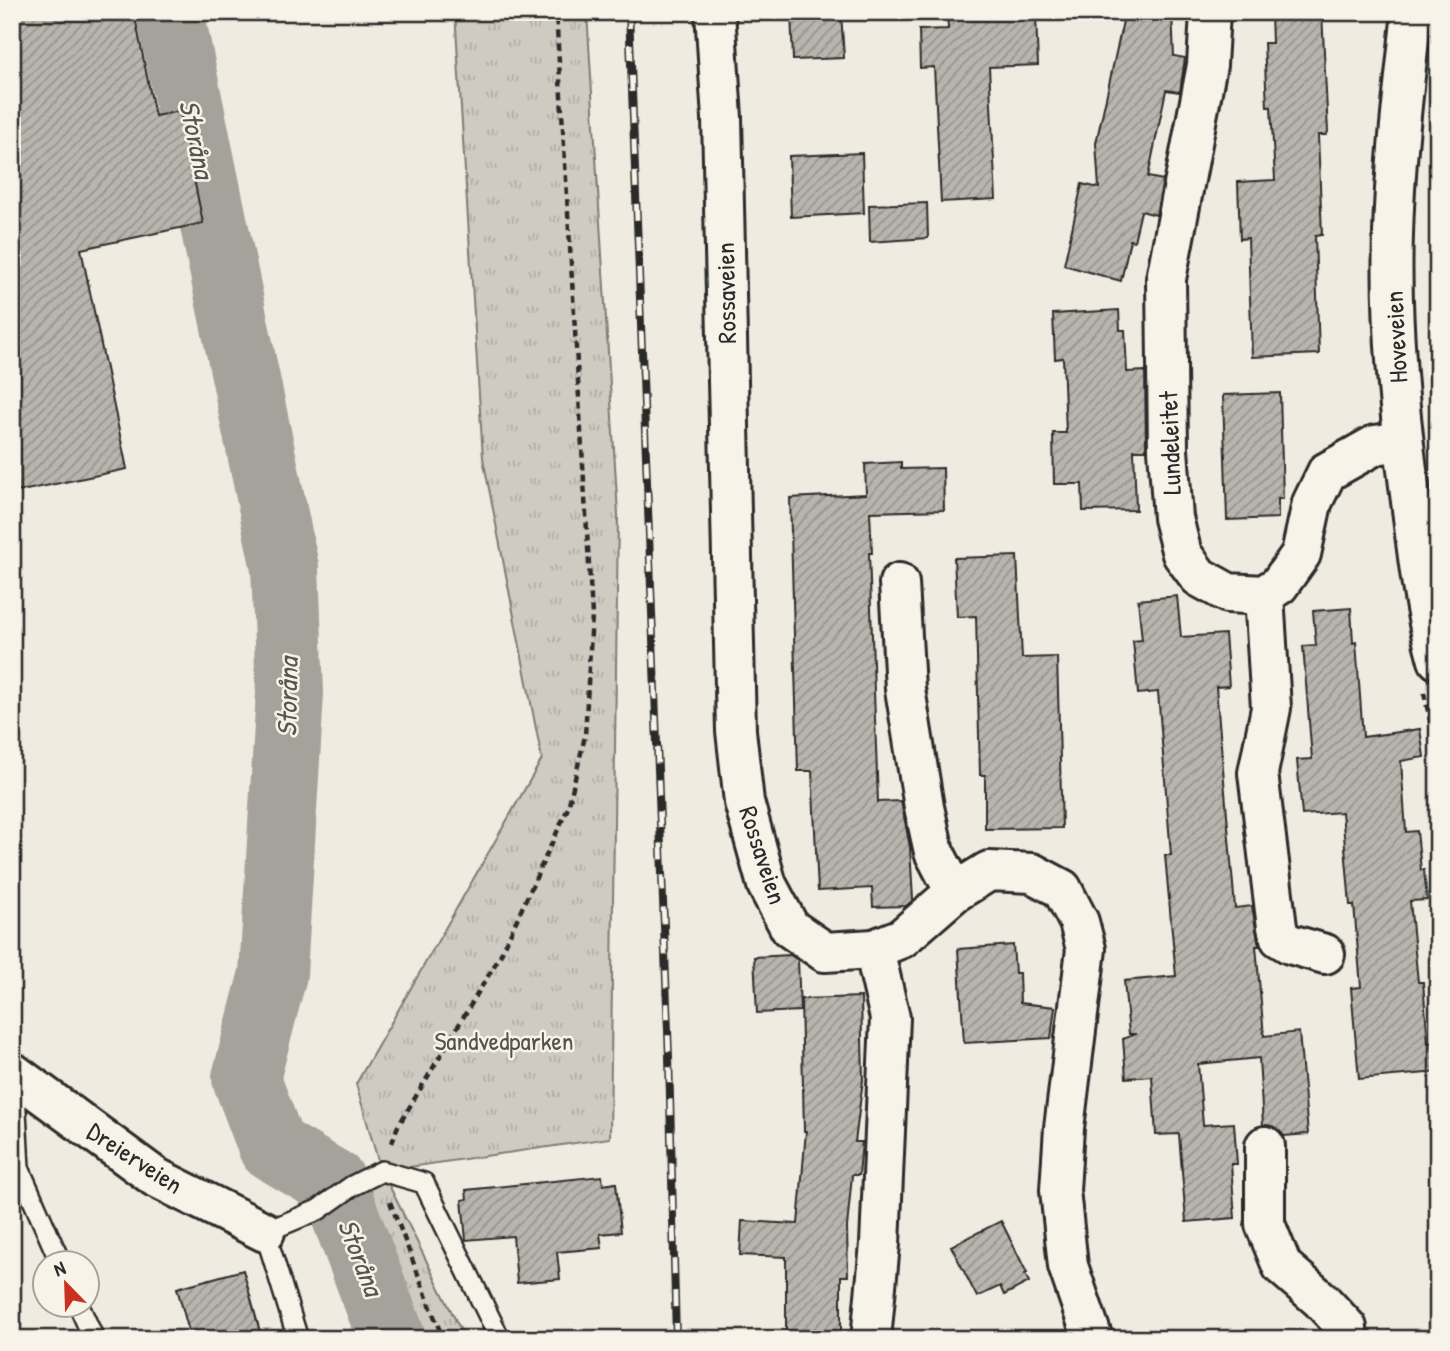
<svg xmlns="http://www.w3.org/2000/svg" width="1450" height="1351" font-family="'Patrick Hand',sans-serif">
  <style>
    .grass { fill: url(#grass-tufts); stroke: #7d7b76; stroke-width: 2 }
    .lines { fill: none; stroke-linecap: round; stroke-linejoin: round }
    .river { stroke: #a4a29a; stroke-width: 68 }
    .building { fill: url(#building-hatch); stroke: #2b2b2b; stroke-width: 2 }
    .service-casing { stroke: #2b2b2b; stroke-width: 24 }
    .minor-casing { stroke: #2b2b2b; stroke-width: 44 }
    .secondary-casing { stroke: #2b2b2b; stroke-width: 44 }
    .path { stroke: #2b2b2b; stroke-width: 4.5; stroke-dasharray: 7 5; stroke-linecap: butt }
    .service { stroke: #f7f3e8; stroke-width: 19 }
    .minor { stroke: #f7f3e8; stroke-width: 38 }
    .secondary { stroke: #f7f3e8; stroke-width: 38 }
    .rail-casing { stroke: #2b2b2b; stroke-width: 8 }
    .rail { stroke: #f7f3e8; stroke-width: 5; stroke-dasharray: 16; stroke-linecap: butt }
    .labels { text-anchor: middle; stroke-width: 5; stroke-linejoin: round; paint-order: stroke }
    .street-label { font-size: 26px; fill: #2b2b2b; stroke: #f7f3e8 }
    .park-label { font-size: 26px; fill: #545351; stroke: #f7f3e8 }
    .water-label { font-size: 28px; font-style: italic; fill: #555552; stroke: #f7f3e8 }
  </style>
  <defs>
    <pattern id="grass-tufts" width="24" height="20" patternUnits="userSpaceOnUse" patternTransform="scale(1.75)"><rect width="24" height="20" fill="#cfcbc2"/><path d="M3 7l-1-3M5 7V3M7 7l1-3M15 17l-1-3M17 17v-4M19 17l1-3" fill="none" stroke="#b2aea7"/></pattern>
    <pattern id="building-hatch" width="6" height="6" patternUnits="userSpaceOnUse" patternTransform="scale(1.75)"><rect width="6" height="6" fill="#b8b5ae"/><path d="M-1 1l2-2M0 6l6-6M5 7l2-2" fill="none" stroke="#96938e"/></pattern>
  </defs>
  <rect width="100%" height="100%" fill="#efebe0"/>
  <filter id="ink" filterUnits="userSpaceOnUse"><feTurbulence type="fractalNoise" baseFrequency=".0143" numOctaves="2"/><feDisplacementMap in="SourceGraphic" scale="14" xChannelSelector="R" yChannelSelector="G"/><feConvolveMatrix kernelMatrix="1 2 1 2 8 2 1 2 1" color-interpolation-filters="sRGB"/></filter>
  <g filter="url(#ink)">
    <!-- grass -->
    <path class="grass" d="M455 12H587L618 514 610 1138 382 1171 465 1339H366L332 1229 381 1171 356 1084 542 759 483 458Z"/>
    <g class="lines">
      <!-- river -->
      <path class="river" d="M170 12 285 568 290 693 273 974 246 1078 272 1147 333 1183 392 1339"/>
    </g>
    <!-- building -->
    <g class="building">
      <path d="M12 12H134L155 116 180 111 203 223 81 249 127 469 12 493Z"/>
      <path d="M791 12H841L844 58 793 60Z"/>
      <path d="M947 12 1036 15 1038 65 989 67 996 199 941 202 934 67 920 68 919 30 948 29Z"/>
      <path d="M1125 12H1172L1174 56 1185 58 1180 92 1166 90 1148 177 1163 180 1156 215 1141 211 1134 241 1130 240 1121 281 1064 265 1082 184 1099 188 1096 143Z"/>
      <path d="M1271 12H1322L1328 132 1326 135H1318L1322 235 1315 236 1319 354 1252 357 1248 238 1240 239 1238 182 1275 180 1271 107H1267L1264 43H1272Z"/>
      <path d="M862 153 864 213 791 217 789 156Z"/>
      <path d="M927 203 928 238 870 242 869 205Z"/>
      <path d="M1119 310 1120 330H1125L1127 372 1145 371 1146 450H1134L1136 510 1083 511 1082 484H1054L1053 433H1066L1063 358 1055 359 1053 314Z"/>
      <path d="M1280 393 1283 499H1278V518L1227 520 1223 395Z"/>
      <path d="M901 462V469L943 468 944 510 870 512 872 553H869L878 802 901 801 910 847 913 900 906 906 873 907 872 888 818 891 812 771H798L790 498 866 494 865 464Z"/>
      <path d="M1017 556 1022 658 1057 657 1062 828 985 829V775H980L976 616 957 617 954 558Z"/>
      <path d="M1177 596 1181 637 1225 634 1229 686 1216 687 1235 908 1252 906 1259 946H1256L1264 1036 1299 1032 1308 1134 1284 1136 1275 1127 1263 1125 1259 1058 1198 1064 1203 1125 1234 1123 1237 1164H1231L1235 1218 1186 1222 1179 1134 1156 1135 1152 1076 1126 1078 1123 1039 1136 1034H1129L1124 981 1176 976 1165 855H1171L1158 692 1138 694 1133 641 1142 640 1138 600Z"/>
      <path d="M1351 608 1353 643 1356 642 1363 737 1420 729 1424 757 1401 761 1406 832 1417 831 1421 870H1424L1427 900 1410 901 1418 982H1423L1428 1043 1438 1042V1072L1359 1079 1351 988 1361 987 1354 905H1350L1342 812 1302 815 1297 760 1312 759 1303 646 1316 645 1313 611Z"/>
      <path d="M1013 945 1015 973H1019L1020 1003 1055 1007 1051 1038 964 1043 958 949Z"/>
      <path d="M790 955 798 960 800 1011 757 1013 754 957Z"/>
      <path d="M861 997 863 1080 855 1142H862L859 1175H852L847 1227 848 1276H841V1331H786V1257L740 1255 742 1221 798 1224 806 1131H804L801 999Z"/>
      <path d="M602 1176 603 1185 616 1183 621 1232 600 1234 602 1248 557 1252 560 1279 517 1283 513 1236 466 1240 462 1200 467 1199 466 1190Z"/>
      <path d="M1001 1221 1027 1273 1025 1274 1029 1282 1004 1295 1000 1286 977 1297 951 1246Z"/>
      <path d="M243 1270 262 1339H191L177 1288Z"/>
    </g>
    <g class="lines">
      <!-- service casing -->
      <g class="service-casing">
        <g id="service">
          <path d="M14 1074 19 1168 61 1264"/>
          <path d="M79 1306 94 1339"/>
          <path d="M298 1339 265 1232 318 1210 352 1186 382 1171 424 1183 500 1339"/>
        </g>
      </g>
      <!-- minor casing -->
      <g class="minor-casing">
        <g id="minor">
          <path d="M715 12 722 118 736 731 744 802 767 885 790 928 825 952 874 949 902 938 955 892 989 871 1032 873 1062 889 1079 922 1086 949 1064 1128 1060 1190 1068 1266 1093 1339"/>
          <path d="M1210 12 1207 65 1166 279 1168 450 1173 518 1182 554 1199 577 1228 593 1264 595 1279 585 1301 554 1312 503 1327 472 1375 445 1403 441"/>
          <path d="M899 583 905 689 924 807 934 852 955 892"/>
          <path d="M1264 595 1271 708 1258 773 1277 927 1280 938 1290 944 1325 954"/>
          <path d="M12 1072 155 1177 265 1232"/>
          <path d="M1265 1146V1224L1282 1266 1321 1300 1347 1328 1348 1339"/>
          <path d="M871 1339 880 1244 890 1018 874 949"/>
        </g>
      </g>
      <!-- secondary casing -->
      <g class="secondary-casing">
        <path id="secondary" d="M1412 12C1404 86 1395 160 1393 234 1390 326 1400 418 1412 509 1418 559 1424 611 1438 660"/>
      </g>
      <!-- path -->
      <g class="path">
        <path d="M1424 693 1438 757"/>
        <path d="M392 1143 397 1128 500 956 568 808 585 736 592 615 556 12"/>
        <path d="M390 1202 443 1339"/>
      </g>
      <!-- service -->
      <use href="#service" class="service"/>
      <!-- minor -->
      <use href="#minor" class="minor"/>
      <!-- secondary -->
      <use href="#secondary" class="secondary"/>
      <!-- rail casing -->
      <g class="rail-casing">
        <path id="rail" d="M629 12 669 1057 676 1339"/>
      </g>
      <!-- rail -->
      <use href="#rail" class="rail"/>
    </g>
  </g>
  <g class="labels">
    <!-- street labels -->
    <g class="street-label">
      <text transform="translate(726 293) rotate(-91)" y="9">Rossaveien</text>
      <text transform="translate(1396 337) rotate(-93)" y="9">Hoveveien</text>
      <text transform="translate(1170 443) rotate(-92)" y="9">Lundeleitet</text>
      <text transform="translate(763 855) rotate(72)" y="9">Rossaveien</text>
      <text transform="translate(135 1158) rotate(33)" y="9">Dreierveien</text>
    </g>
    <!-- park labels -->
    <g class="park-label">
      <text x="504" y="1050">Sandvedparken</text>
    </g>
    <!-- water labels -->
    <g class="water-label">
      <text transform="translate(197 139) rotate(78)" y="10">Storåna</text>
      <text transform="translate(287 697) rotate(-89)" y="10">Storåna</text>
      <text transform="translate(361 1257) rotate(69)" y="10">Storåna</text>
    </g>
  </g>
  <!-- margin -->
  <rect width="1450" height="1351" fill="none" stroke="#f7f3e8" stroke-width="42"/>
  <rect x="21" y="21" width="1408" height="1309" fill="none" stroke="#2b2b2b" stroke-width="2.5" filter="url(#ink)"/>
  <!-- north arrow -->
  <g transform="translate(66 1284) rotate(337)"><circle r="33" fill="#f7f3e8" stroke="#a5a39c" stroke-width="2"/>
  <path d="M0-5L12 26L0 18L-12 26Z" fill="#c8321e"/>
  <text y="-10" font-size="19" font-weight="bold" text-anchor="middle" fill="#2b2b2b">N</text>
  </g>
</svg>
